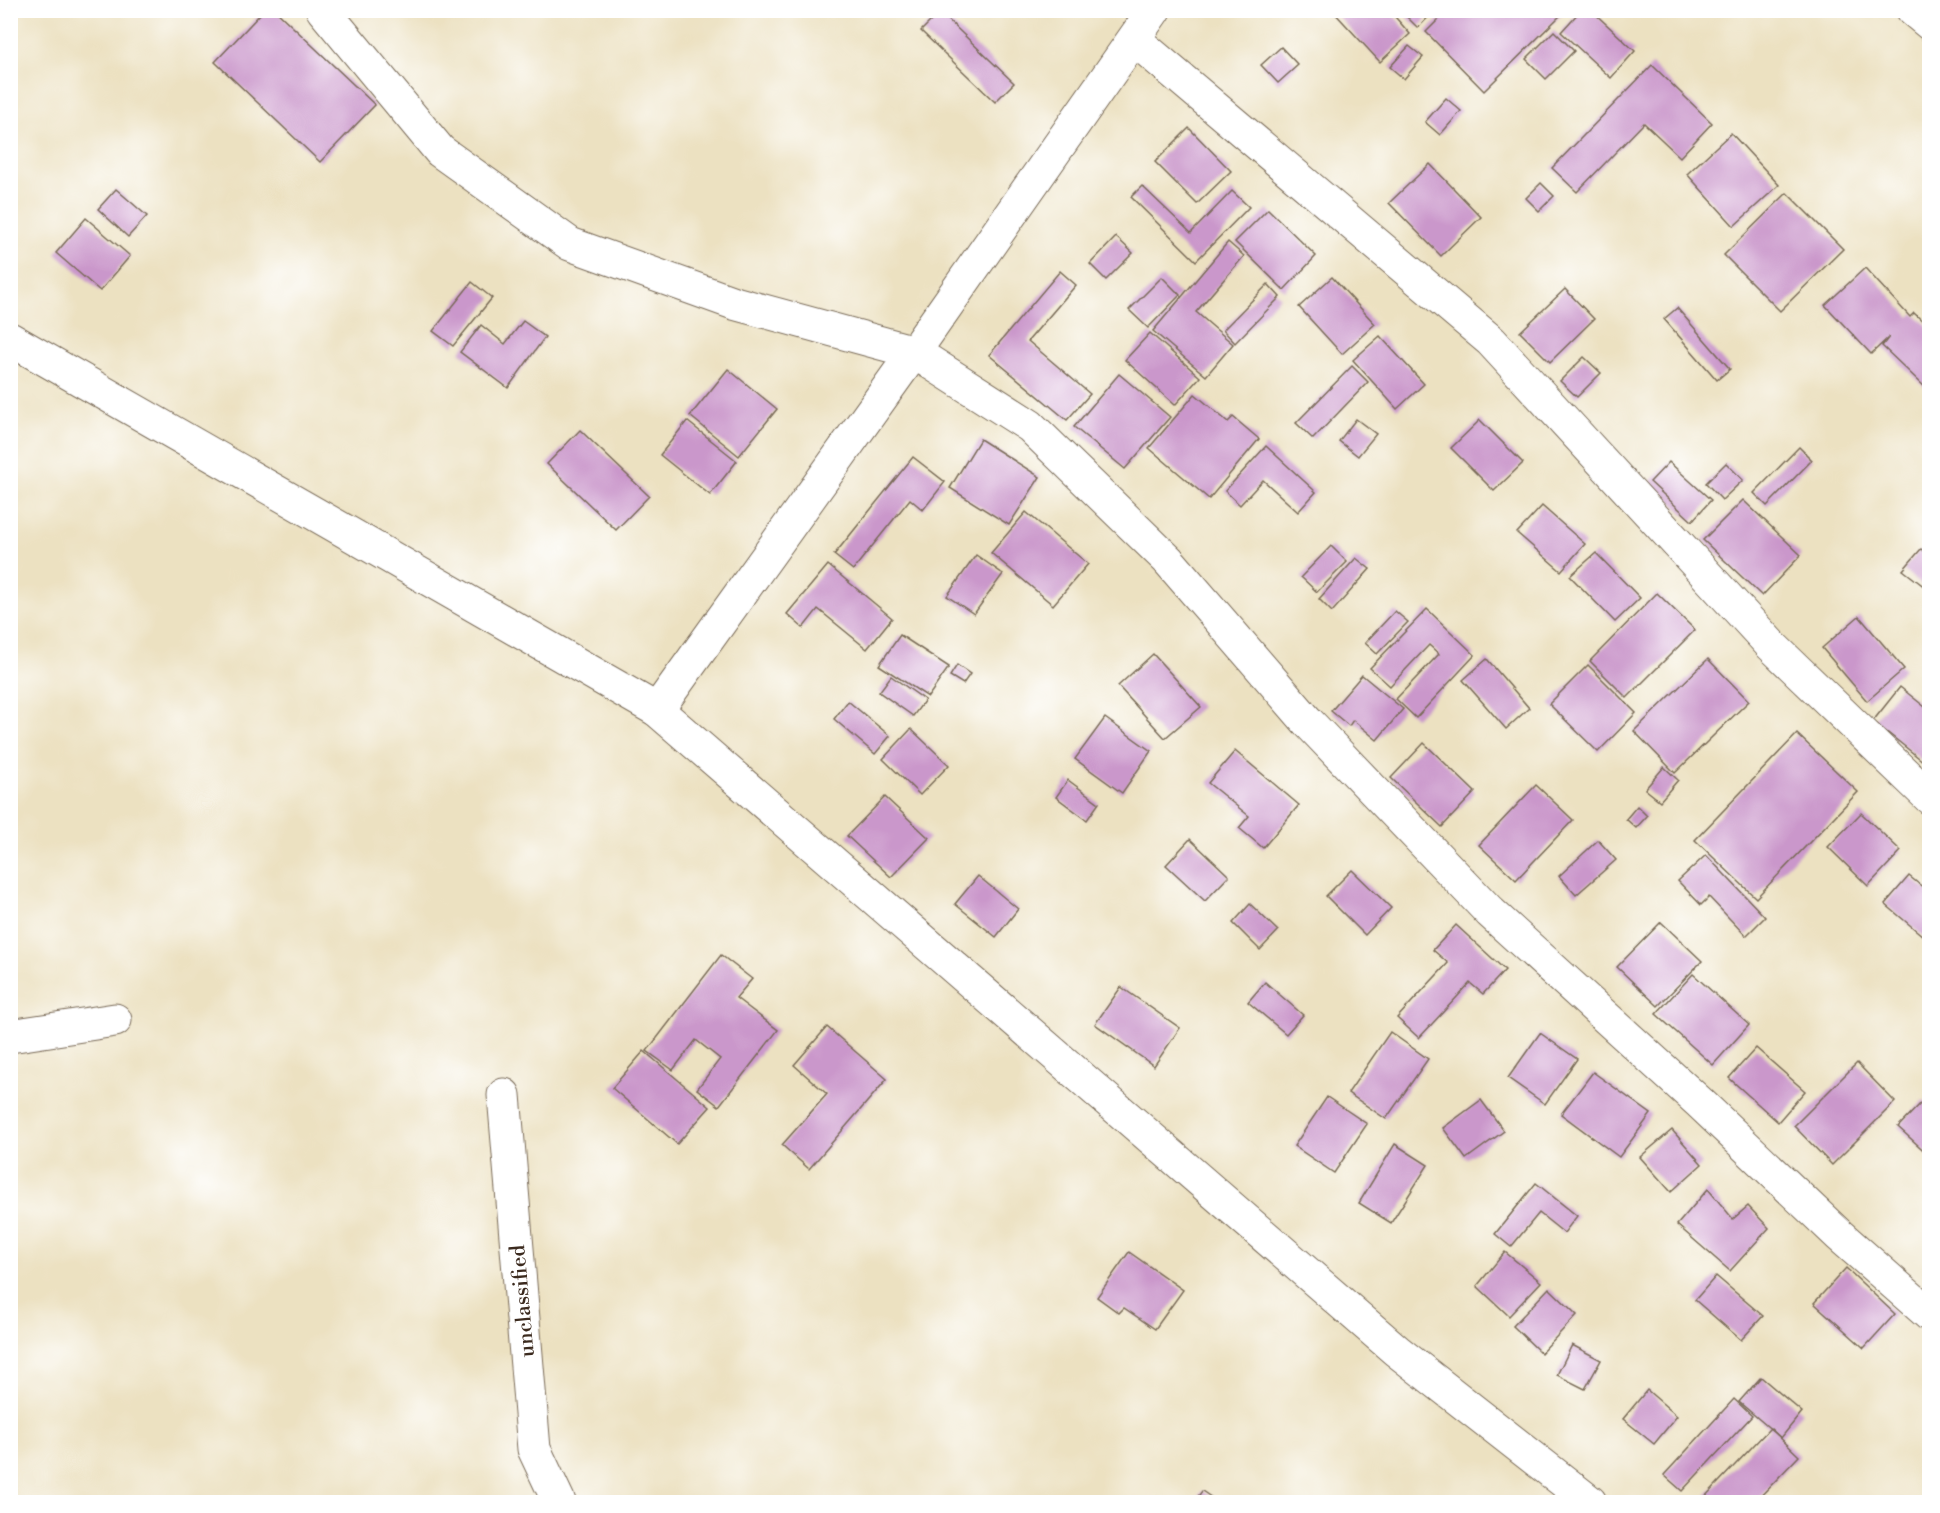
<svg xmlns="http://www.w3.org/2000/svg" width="1940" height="1513" font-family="'Libre Bodoni',serif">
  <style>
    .building { fill: #ca97cb }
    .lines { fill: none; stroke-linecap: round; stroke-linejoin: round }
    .street-casing { stroke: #796a57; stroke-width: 35 }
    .street { stroke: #fff; stroke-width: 33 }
    .labels { text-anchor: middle; stroke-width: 4.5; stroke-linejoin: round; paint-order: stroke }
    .street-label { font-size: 21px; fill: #3b2a1e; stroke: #fff }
  </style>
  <rect width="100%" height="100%" fill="#fff"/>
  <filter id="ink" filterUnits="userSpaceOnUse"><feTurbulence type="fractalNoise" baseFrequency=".0167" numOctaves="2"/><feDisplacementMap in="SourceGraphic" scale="12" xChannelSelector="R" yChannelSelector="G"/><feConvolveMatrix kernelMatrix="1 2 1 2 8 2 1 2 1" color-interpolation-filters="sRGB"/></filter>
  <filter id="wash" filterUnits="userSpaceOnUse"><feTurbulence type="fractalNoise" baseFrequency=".008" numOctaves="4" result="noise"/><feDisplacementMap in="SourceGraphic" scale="24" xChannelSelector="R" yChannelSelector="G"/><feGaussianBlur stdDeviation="1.35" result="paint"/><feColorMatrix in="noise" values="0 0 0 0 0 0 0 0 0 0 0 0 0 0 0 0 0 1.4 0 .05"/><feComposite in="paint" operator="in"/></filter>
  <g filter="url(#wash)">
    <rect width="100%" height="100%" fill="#ece1c1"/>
    <g id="blocks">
      <!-- building -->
      <g class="building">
        <path d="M264 10H275L375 105 320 162 215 62Z"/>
        <path d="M1332 10H1389L1410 34 1380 62Z"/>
        <path d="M1400 10H1435L1418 28Z"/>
        <path d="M1448 10H1566L1484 91 1426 32Z"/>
        <path d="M1581 10H1591L1635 51 1611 78 1561 32Z"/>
        <path d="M940 12 1014 83 995 102 921 31Z"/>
        <path d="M1554 31 1574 51 1546 79 1526 59Z"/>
        <path d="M1409 46 1423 57 1404 79 1390 67Z"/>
        <path d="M1281 47 1298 65 1278 83 1261 65Z"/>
        <path d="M1652 65 1712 123 1680 157 1644 123 1577 192 1552 168Z"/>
        <path d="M1446 98 1461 111 1440 135 1425 122Z"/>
        <path d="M1189 128 1231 171 1197 204 1155 162Z"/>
        <path d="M1731 133 1779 185 1734 226 1687 174Z"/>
        <path d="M1430 164 1481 217 1441 256 1389 203Z"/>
        <path d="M1541 183 1554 196 1539 211 1526 198Z"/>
        <path d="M1142 186 1191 233 1232 191 1249 207 1196 261 1131 197Z"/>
        <path d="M116 189 147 216 128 237 98 209Z"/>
        <path d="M1787 193 1843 249 1780 311 1724 255Z"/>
        <path d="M1268 209 1316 256 1284 290 1235 242Z"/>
        <path d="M86 218 130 256 100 291 56 253Z"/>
        <path d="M1116 237 1133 253 1106 280 1090 264Z"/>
        <path d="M1228 242 1244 256 1196 312 1233 344 1206 376 1153 331Z"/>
        <path d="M1865 268 1910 317 1914 313 1930 328V388L1928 390 1882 346 1889 337 1871 354 1825 305Z"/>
        <path d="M1060 271 1076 285 1028 341 1090 394 1067 420 989 355Z"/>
        <path d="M1162 277 1180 295 1148 328 1129 310Z"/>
        <path d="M1332 277 1375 324 1342 354 1299 307Z"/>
        <path d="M472 282 492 298 453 346 433 331Z"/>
        <path d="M1268 284 1280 297 1235 343 1223 330Z"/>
        <path d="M1565 289 1594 319 1550 362 1520 332Z"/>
        <path d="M1677 308 1730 369 1717 380 1664 319Z"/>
        <path d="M523 321 545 337 508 388 460 352 481 325 505 344Z"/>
        <path d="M1150 333 1200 377 1175 405 1125 360Z"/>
        <path d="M1380 336 1424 384 1397 409 1353 360Z"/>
        <path d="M1584 357 1601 373 1577 397 1560 381Z"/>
        <path d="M1352 366 1368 382 1313 439 1296 423Z"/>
        <path d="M728 369 777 409 739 456 690 416Z"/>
        <path d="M1119 374 1170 417 1125 469 1074 427Z"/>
        <path d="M1195 394 1228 422 1233 417 1259 439 1209 499 1149 448Z"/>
        <path d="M1356 419 1376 434 1358 456 1339 441Z"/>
        <path d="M1480 420 1523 463 1494 491 1451 448Z"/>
        <path d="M687 421 737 461 710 495 660 455Z"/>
        <path d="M580 430 649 496 616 530 547 464Z"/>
        <path d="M980 439 1040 477 1009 525 950 488Z"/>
        <path d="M1266 446 1316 492 1298 512 1263 480 1240 505 1225 491Z"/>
        <path d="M1799 447 1812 460 1767 506 1754 493Z"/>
        <path d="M913 457 945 482 923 510 910 499 853 570 834 555Z"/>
        <path d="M1669 462 1711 500 1692 521 1650 482Z"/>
        <path d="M1726 463 1743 480 1722 500 1706 483Z"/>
        <path d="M1743 500 1801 555 1762 596 1703 540Z"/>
        <path d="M1542 506 1585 544 1561 571 1517 533Z"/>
        <path d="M1026 512 1088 564 1053 605 991 553Z"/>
        <path d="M1331 546 1347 562 1317 592 1301 577Z"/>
        <path d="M1921 549 1930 556V591L1903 570Z"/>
        <path d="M1596 553 1640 598 1615 622 1570 576Z"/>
        <path d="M976 555 1003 574 974 614 947 596Z"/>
        <path d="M1356 558 1370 569 1332 612 1319 599Z"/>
        <path d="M828 565 892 618 867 649 818 609 803 628 787 614Z"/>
        <path d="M1657 593 1695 630 1627 698 1590 661Z"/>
        <path d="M1427 609 1475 655 1416 718 1396 699 1439 654 1429 645 1390 686 1370 668Z"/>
        <path d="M1395 611 1408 622 1377 654 1365 643Z"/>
        <path d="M1859 616 1904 669 1867 701 1822 648Z"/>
        <path d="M900 635 949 667 928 697 879 665Z"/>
        <path d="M1153 654 1201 707 1165 738 1118 686Z"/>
        <path d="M1487 659 1529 708 1506 729 1463 680Z"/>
        <path d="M1708 659 1749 701 1675 773 1634 731Z"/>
        <path d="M957 665 970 674 963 684 950 676Z"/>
        <path d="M1588 665 1636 713 1598 752 1549 704Z"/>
        <path d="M1362 675 1403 709 1377 740 1353 720 1349 726 1331 711Z"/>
        <path d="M891 676 925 700 913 716 879 692Z"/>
        <path d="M1900 687 1930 711 1929 766 1873 721Z"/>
        <path d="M848 701 890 736 875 754 834 719Z"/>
        <path d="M1105 718 1151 751 1122 793 1075 759Z"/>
        <path d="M911 729 949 765 920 795 883 759Z"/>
        <path d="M1797 734 1858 792 1756 898 1695 840Z"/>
        <path d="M1424 743 1475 792 1442 827 1391 778Z"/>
        <path d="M1235 751 1299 805 1263 848 1239 828 1249 816 1208 783Z"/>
        <path d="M1664 767 1678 780 1660 801 1645 789Z"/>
        <path d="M1068 780 1099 803 1087 820 1056 797Z"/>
        <path d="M1536 785 1573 820 1516 880 1479 845Z"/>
        <path d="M885 797 929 838 891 877 847 836Z"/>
        <path d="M1637 806 1647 816 1636 828 1626 819Z"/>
        <path d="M1861 813 1901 851 1868 886 1828 847Z"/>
        <path d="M1190 839 1229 876 1205 901 1166 865Z"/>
        <path d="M1598 840 1616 860 1576 895 1559 876Z"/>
        <path d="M1706 855 1765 917 1746 936 1709 897 1701 905 1678 881Z"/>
        <path d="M1352 870 1391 908 1365 935 1326 896Z"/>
        <path d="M978 876 1018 909 996 937 955 904Z"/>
        <path d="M1909 876 1930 893V942L1885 904Z"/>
        <path d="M1250 904 1278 931 1260 950 1233 923Z"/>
        <path d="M1661 922 1702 961 1658 1006 1617 967Z"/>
        <path d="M1456 925 1505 970 1483 994 1470 983 1419 1038 1397 1018 1448 963 1433 950Z"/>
        <path d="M721 955 752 979 736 998 778 1030 719 1106 697 1089 720 1059 696 1040 673 1070 647 1051Z"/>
        <path d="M1693 974 1749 1025 1713 1065 1656 1014Z"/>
        <path d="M1265 982 1303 1015 1286 1034 1248 1002Z"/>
        <path d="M1121 987 1180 1028 1154 1066 1095 1024Z"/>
        <path d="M827 1027 887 1079 809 1169 782 1145 827 1094 794 1065Z"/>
        <path d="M1390 1032 1428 1059 1386 1119 1348 1093Z"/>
        <path d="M1540 1033 1577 1059 1545 1104 1508 1078Z"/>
        <path d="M1756 1048 1805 1091 1778 1122 1729 1078Z"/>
        <path d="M644 1051 710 1107 677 1144 612 1088Z"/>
        <path d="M1857 1063 1895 1102 1832 1165 1794 1126Z"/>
        <path d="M1593 1072 1651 1114 1619 1157 1561 1114Z"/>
        <path d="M1327 1097 1367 1124 1334 1173 1294 1146Z"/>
        <path d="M1481 1100 1504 1131 1466 1159 1443 1128Z"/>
        <path d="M1924 1100 1930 1105V1156L1898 1127Z"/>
        <path d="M1672 1130 1702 1164 1671 1192 1640 1157Z"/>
        <path d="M1395 1144 1428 1165 1391 1223 1359 1203Z"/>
        <path d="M1536 1183 1577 1216 1564 1233 1539 1213 1511 1247 1495 1234Z"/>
        <path d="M1708 1189 1733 1219 1748 1206 1769 1228 1730 1271 1677 1225Z"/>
        <path d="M1129 1252 1183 1290 1155 1329 1124 1308 1119 1313 1097 1297Z"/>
        <path d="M1505 1252 1541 1282 1509 1316 1477 1286Z"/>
        <path d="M1846 1268 1895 1314 1864 1348 1814 1303Z"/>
        <path d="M1716 1276 1763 1316 1741 1340 1695 1300Z"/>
        <path d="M1549 1288 1577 1315 1541 1353 1513 1326Z"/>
        <path d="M1572 1345 1601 1360 1585 1389 1557 1375Z"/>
        <path d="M1761 1377 1802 1412 1781 1438 1739 1402Z"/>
        <path d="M1647 1390 1677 1416 1654 1444 1623 1419Z"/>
        <path d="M1734 1399 1752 1416 1682 1491 1664 1475Z"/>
        <path d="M1770 1428 1799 1456 1755 1502H1700Z"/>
        <path d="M1202 1491 1218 1502H1194Z"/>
      </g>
    </g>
  </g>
  <g filter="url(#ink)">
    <use href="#blocks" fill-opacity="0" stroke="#796a57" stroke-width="1.5"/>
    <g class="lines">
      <!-- street casing -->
      <g class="street-casing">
        <g id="street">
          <path d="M323 10 440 151 570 244 734 303 914 352 1030 426 1168 560 1307 721 1490 912 1699 1102 1839 1235 1930 1315"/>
          <path d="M1913 10 1930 24"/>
          <path d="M1135 40 1491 341 1771 645 1930 798"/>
          <path d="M10 339 657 710 1397 1351 1590 1502"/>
          <path d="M657 710 914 352 1154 10"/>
          <path d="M10 1036 115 1020"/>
          <path d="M504 1095 534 1449 559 1502"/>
        </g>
      </g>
      <!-- street -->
      <use href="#street" class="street"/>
    </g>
  </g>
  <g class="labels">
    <!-- street labels -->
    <g class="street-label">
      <text transform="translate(522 1301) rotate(-95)" y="7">unclassified</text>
    </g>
  </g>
  <!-- margin -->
  <rect width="1940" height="1513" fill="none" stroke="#fff" stroke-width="36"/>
</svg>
